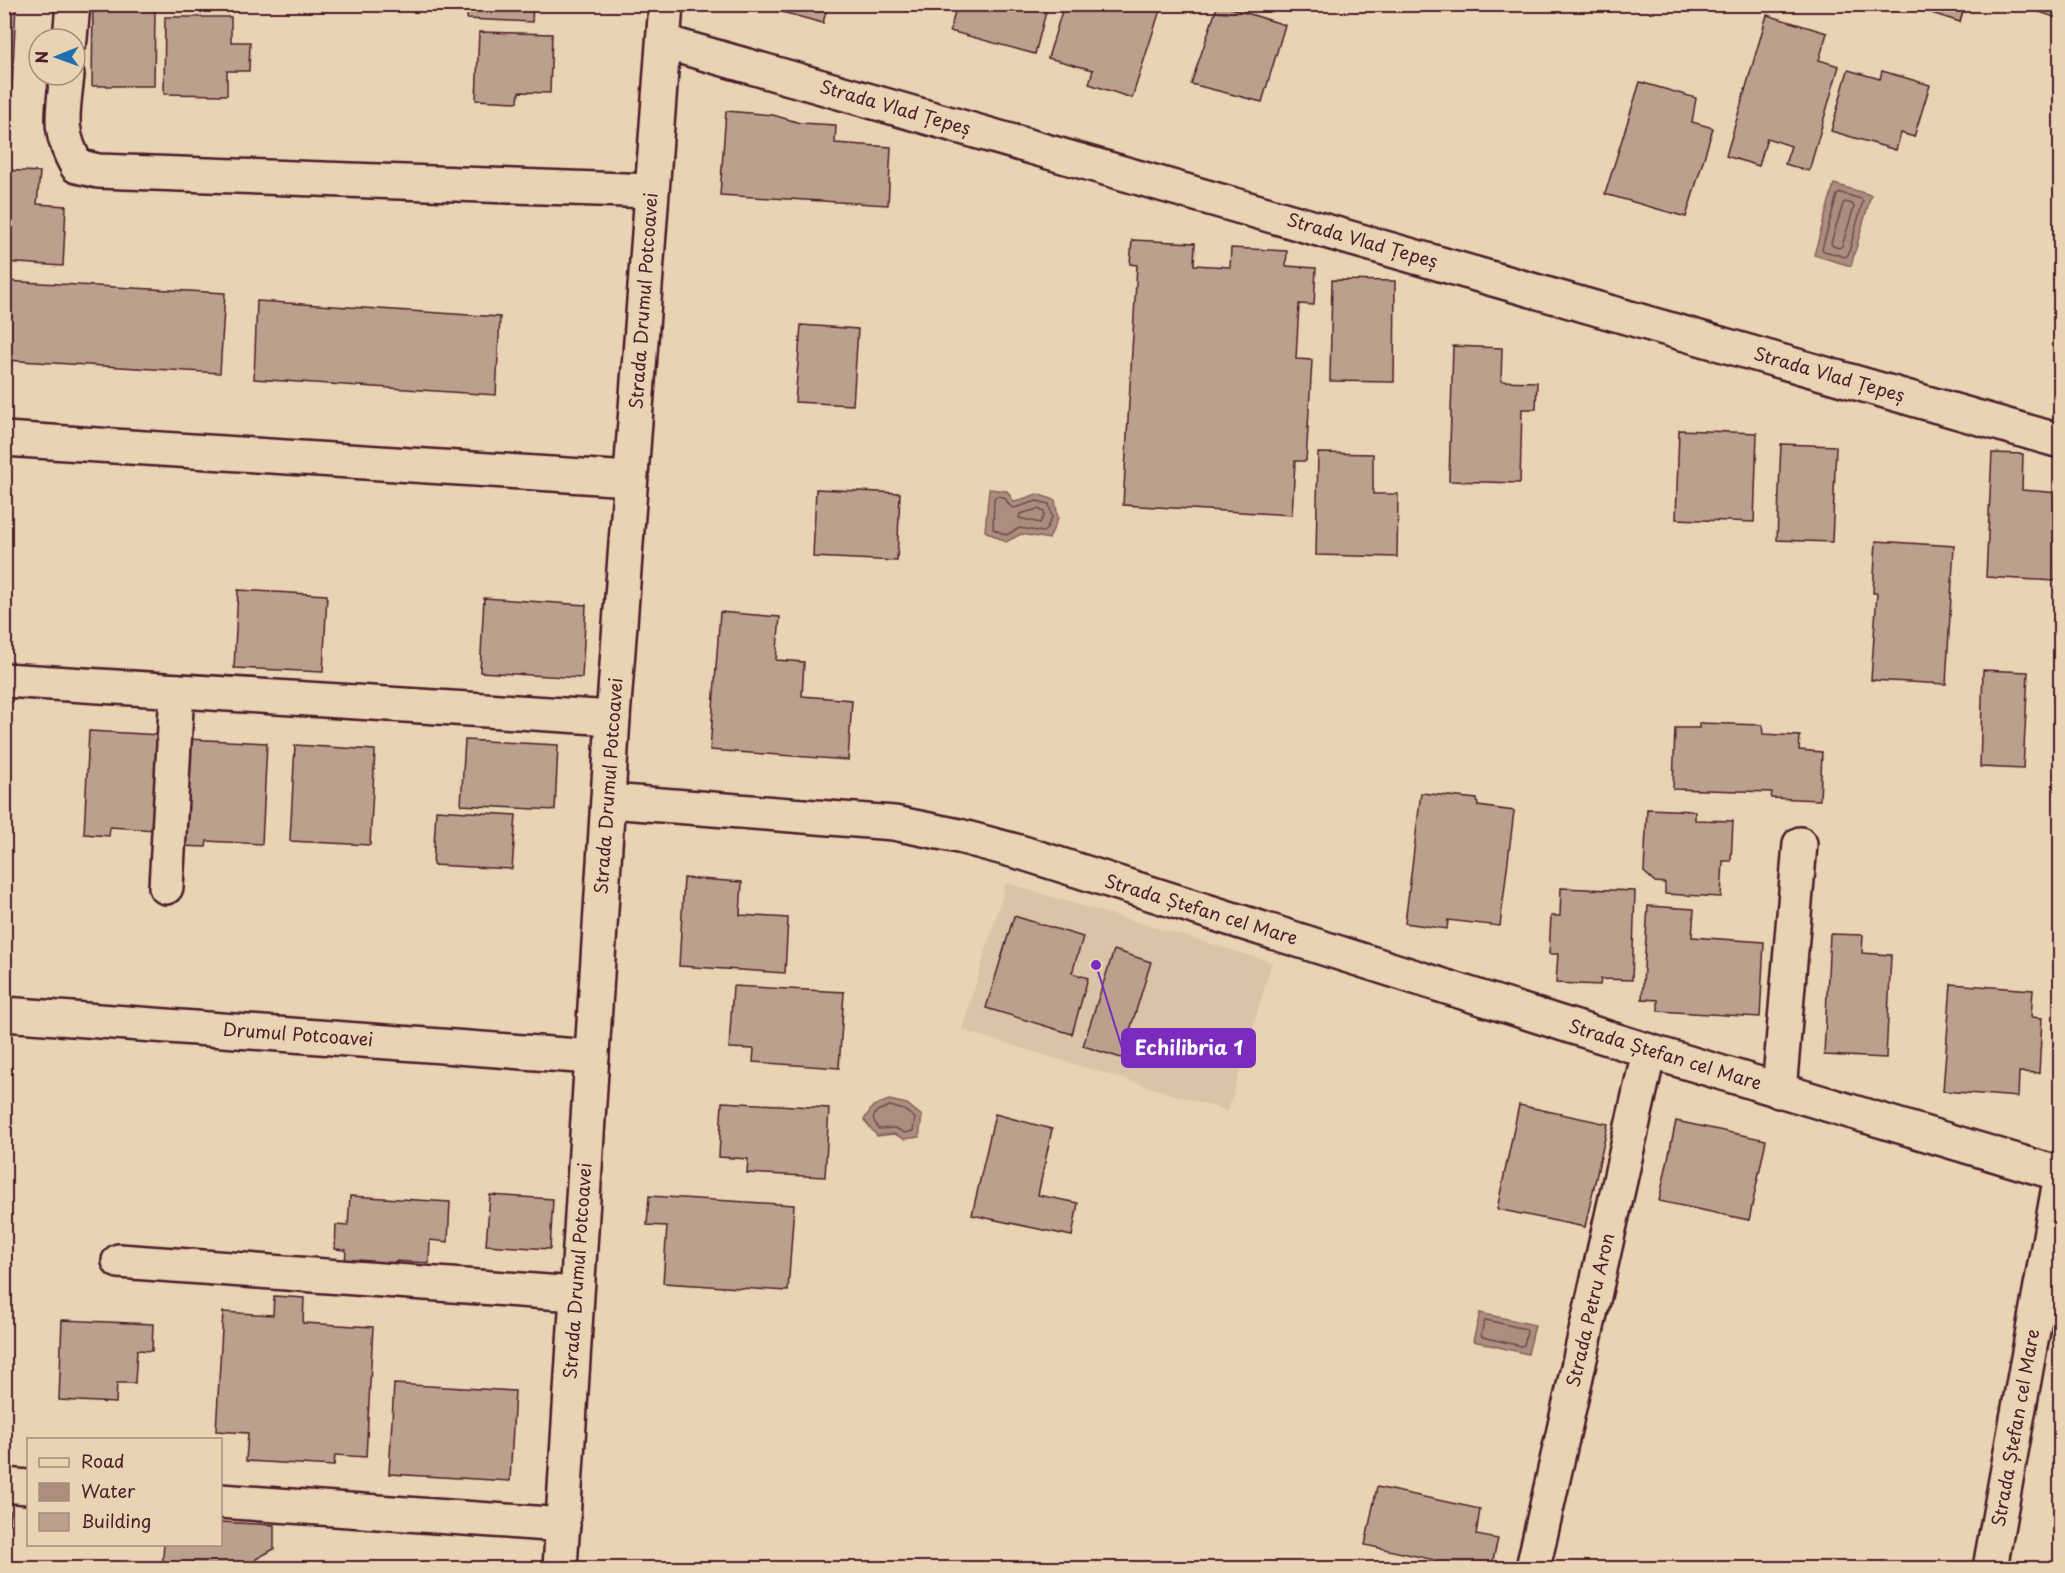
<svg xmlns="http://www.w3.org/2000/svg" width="2065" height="1573" font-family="'Playpen Sans',sans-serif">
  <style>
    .built { fill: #dac4a7 }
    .water { fill: #ac8e7f; stroke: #85625d; stroke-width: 1.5 }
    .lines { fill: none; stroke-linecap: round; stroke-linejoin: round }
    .shore { stroke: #714b4d; stroke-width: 1.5 }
    .building { fill: #bba18d; stroke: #4a1f2b; stroke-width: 1.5 }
    .minor-casing { stroke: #4a1f2b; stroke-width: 38 }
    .minor { stroke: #e8d3b2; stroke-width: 33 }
    .labels { text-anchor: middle; stroke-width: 4.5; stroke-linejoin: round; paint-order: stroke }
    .street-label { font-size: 18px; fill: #4a1f2b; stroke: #e8d3b2 }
    .leader { fill: none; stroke: #7b2cbf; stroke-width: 2 }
    .callout-dot { fill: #7b2cbf; stroke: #e8d3b2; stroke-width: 2 }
    .callout { fill: #7b2cbf; stroke: #7b2cbf; stroke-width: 2 }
    .callout-label { font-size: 20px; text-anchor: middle; font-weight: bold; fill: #fff }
  </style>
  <rect width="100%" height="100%" fill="#e8d3b2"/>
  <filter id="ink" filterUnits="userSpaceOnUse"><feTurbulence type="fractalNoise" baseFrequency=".0167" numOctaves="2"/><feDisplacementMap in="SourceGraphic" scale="12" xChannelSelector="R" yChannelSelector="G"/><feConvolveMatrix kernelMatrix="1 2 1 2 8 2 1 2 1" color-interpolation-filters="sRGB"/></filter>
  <g filter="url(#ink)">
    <!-- built -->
    <path class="built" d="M1006 883 1272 962 1228 1111 962 1030Z"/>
    <!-- water -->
    <g class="water">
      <path d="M1834 184 1871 195 1851 266 1814 255Z"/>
      <path d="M989 489 1007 491 1014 502 1037 494 1055 500 1058 518 1049 539 1021 534 1006 542 985 531Z"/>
      <path d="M889 1100 907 1104 922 1116 919 1137 904 1139 894 1134 877 1136 864 1120 873 1106Z"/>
      <path d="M1480 1313 1535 1325 1528 1354 1473 1341Z"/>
    </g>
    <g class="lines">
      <!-- shore -->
      <g class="shore">
        <path d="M1841 193 1861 199 1863 201 1848 255 1845 257 1824 251 1822 249 1837 195Z"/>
        <path d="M1845 202 1852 204 1854 207 1842 246 1839 248 1833 246 1831 243 1843 204Z"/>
        <path d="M996 496 1004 497 1010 506 1014 508 1037 501 1049 504 1052 517 1046 530 1043 532 1020 528 1006 535 993 529 994 499Z"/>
        <path d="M1038 509 1044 512V516L1040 523 1019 518 1020 514Z"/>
        <path d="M890 1106 904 1110 915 1118 913 1131 905 1133 895 1128 878 1129 873 1118 877 1111Z"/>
        <path d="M1486 1320 1526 1329 1527 1332 1524 1345 1521 1346 1482 1337 1481 1334 1484 1322Z"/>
      </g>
    </g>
    <!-- building -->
    <g class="building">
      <path d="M4 4H16L12 88H4Z"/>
      <path d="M468 4H533L532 22 467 19Z"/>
      <path d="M785 4H828L823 23 782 12Z"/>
      <path d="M957 4H1048L1035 54 950 31Z"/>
      <path d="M1064 4H1155L1161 7 1132 98 1089 84 1093 70 1048 58Z"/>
      <path d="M1218 4 1285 25 1262 102 1191 84Z"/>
      <path d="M1903 4H1965L1960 22Z"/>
      <path d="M2016 4H2060V19Z"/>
      <path d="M93 8 155 9 154 86H92Z"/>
      <path d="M1767 15 1827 33 1819 60 1839 66 1809 171 1785 164 1791 146 1767 138 1759 166 1726 156Z"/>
      <path d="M165 17H231V42H250L249 71H227V95L164 94Z"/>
      <path d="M479 32 552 34 550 93 519 92 518 102 476 100Z"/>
      <path d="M1848 70 1880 79 1882 71 1930 85 1914 137 1901 133 1896 150 1831 131Z"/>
      <path d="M1640 82 1696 98 1692 122 1713 128 1686 217 1605 194Z"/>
      <path d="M726 111 773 115 800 123 836 125 835 143 891 147 888 205 720 195Z"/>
      <path d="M4 170 40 172 37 204 66 206 63 266 4 262Z"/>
      <path d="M1132 240 1195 243 1194 265 1230 267 1231 248 1287 251 1286 266 1316 268 1314 305 1299 304 1296 359 1312 360 1306 461H1295L1292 515 1123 505 1137 265 1130 264Z"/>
      <path d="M1332 280 1395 281 1394 382 1330 381Z"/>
      <path d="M4 281 225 293 220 373 4 360Z"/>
      <path d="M257 301 500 317 496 395 254 379Z"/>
      <path d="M801 325 858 329 853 405 795 402Z"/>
      <path d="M1453 346 1502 348 1501 381 1537 382 1536 409H1522L1520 483 1449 481Z"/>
      <path d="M1679 430 1757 433 1754 522 1676 519Z"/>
      <path d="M1781 444 1836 446 1832 542 1777 540Z"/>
      <path d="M1318 453 1373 454V494H1398L1397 557 1316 555Z"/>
      <path d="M1992 453 2023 454 2022 490 2060 493 2056 581 1986 577Z"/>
      <path d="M816 489 900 493 897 561 813 557Z"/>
      <path d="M1876 541 1954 546 1946 684 1871 680 1877 593H1873Z"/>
      <path d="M238 590 327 595 323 672 234 668Z"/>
      <path d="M484 598 586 605 582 678 480 672Z"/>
      <path d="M720 612 780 617 776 660 804 662 802 696 852 700 848 760 710 750Z"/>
      <path d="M1983 670 2028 672 2023 769 1980 767Z"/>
      <path d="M1699 723 1762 725 1763 734 1800 736 1799 750 1822 752 1820 800 1771 798 1772 792 1673 789 1675 728H1699Z"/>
      <path d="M89 731 161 735 156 830 110 827 109 836 84 834Z"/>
      <path d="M187 739 267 743 262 844 207 841 206 847 181 846Z"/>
      <path d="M465 740 558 745 555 810 461 805Z"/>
      <path d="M295 745 375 750 370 845 290 841Z"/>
      <path d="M1421 793 1477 799 1478 806 1514 811 1500 926 1448 920 1447 929 1405 923Z"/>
      <path d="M1647 809 1695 811V820L1733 821 1731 861H1723L1721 897 1665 894V883L1655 882 1644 872Z"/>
      <path d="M436 810 516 815 512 869 433 865Z"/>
      <path d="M684 878 742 882 740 915 788 918 785 973 679 966Z"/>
      <path d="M1561 888 1635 891 1632 980 1601 979 1600 985 1556 983 1558 954H1549L1551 916H1560Z"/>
      <path d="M1648 906 1694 909 1692 937 1764 942 1760 1017 1658 1011V1000L1642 999Z"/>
      <path d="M1014 916 1083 937 1072 973 1088 978 1072 1034 986 1008Z"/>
      <path d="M1830 934 1863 935 1862 953 1891 955 1886 1058 1824 1055Z"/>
      <path d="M1114 950 1151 962 1127 1040 1137 1043 1131 1061 1083 1046Z"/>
      <path d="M1951 984 2033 990 2031 1017 2042 1018 2039 1073 2019 1072 2018 1097 1943 1091Z"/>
      <path d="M733 986 844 992 839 1068 753 1062 754 1049 729 1048Z"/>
      <path d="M722 1102 829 1108 825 1177 747 1173 748 1159 719 1157Z"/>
      <path d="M1519 1105 1608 1124 1585 1227 1497 1209Z"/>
      <path d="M995 1114 1052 1129 1038 1195 1078 1203 1072 1236 972 1215Z"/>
      <path d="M1676 1121 1766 1140 1749 1220 1659 1201Z"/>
      <path d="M490 1195 553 1199 550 1249 486 1245Z"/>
      <path d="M350 1196 450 1202 448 1242 430 1240 429 1263 395 1261 394 1268 345 1265 346 1250 335 1249 336 1225 348 1226Z"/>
      <path d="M649 1196 794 1205 788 1291 663 1283 667 1226 647 1225Z"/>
      <path d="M274 1296 304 1298 303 1323 373 1327 366 1457 335 1455 334 1466 246 1461 248 1433 216 1431 223 1312 273 1315Z"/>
      <path d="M62 1320 153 1324 152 1351 137 1350 135 1383H117L116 1403 59 1400Z"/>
      <path d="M394 1384 515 1391 510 1481 389 1474Z"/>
      <path d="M1377 1487 1480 1509 1476 1535 1498 1539 1491 1568H1434L1435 1560 1365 1545Z"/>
      <path d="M4 1511H10L6 1568H4Z"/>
      <path d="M220 1522 274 1525V1549L256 1559V1568H162L164 1544H220Z"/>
    </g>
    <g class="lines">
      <!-- minor casing -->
      <g class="minor-casing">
        <g id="minor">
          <path d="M70 39 73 4"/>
          <path d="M664 42 2060 441"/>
          <path d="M67 75C63 113 57 131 77 166L98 171 652 191"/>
          <path d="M4 439 630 479"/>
          <path d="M4 680 613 718"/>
          <path d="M609 801 894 823 959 836 1023 853 1649 1051 2060 1174"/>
          <path d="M166 887 177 691"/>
          <path d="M4 1014 592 1057"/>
          <path d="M1779 1091 1800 844"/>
          <path d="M119 1261 576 1294"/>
          <path d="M4 1485 28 1487"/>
          <path d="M220 1501 563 1525"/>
          <path d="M560 1568 613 718 666 4"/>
          <path d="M1533 1568 1649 1051"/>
          <path d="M1990 1568 2060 1181"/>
        </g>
      </g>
      <!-- minor -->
      <use href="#minor" class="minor"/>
    </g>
  </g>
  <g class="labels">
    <!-- street labels -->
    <g class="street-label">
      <text transform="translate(895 108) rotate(16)" y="6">Strada Vlad Țepeș</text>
      <text transform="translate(1362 241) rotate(16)" y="6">Strada Vlad Țepeș</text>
      <text transform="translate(644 301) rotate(-86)" y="6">Strada Drumul Potcoavei</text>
      <text transform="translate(1829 375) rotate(16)" y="6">Strada Vlad Țepeș</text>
      <text transform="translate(609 786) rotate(-86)" y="6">Strada Drumul Potcoavei</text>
      <text transform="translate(1201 910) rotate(17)" y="6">Strada Ștefan cel Mare</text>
      <text transform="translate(298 1035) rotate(4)" y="6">Drumul Potcoavei</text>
      <text transform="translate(1665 1055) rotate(17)" y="6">Strada Ștefan cel Mare</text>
      <text transform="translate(578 1271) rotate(-86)" y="6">Strada Drumul Potcoavei</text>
      <text transform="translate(1591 1310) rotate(-77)" y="6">Strada Petru Aron</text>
      <text transform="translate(2016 1428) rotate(-80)" y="6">Strada Ștefan cel Mare</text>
    </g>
  </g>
  <!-- callouts -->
  <path class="leader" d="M1096 965L1122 1048"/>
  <circle class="callout-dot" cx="1096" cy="965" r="6"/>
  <rect class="callout" x="1122" y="1029" width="133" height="38" rx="6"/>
  <g class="callout-label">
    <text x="1189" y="1055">Echilibria 1</text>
  </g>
  <!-- margin -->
  <rect width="2065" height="1573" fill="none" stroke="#e8d3b2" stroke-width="24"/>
  <rect x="12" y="12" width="2041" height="1549" fill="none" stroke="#4a1f2b" stroke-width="2" filter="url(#ink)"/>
  <!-- legend -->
  <rect x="27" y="1438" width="195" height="108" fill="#e8d3b2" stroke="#a98b7c" stroke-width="1.5"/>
  <rect x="39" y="1458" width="30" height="9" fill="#e8d3b2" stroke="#a98b7c" stroke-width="1.5"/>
  <text x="81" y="1468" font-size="18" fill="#4a1f2b">Road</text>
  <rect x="39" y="1483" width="30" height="18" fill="#ac8e7f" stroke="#a98b7c" stroke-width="1.5"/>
  <text x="81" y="1498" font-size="18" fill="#4a1f2b">Water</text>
  <rect x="39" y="1513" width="30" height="18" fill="#bba18d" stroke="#a98b7c" stroke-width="1.5"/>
  <text x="81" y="1528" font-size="18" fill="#4a1f2b">Building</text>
  <!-- north arrow -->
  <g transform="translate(57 57) rotate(269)"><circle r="28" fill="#e8d3b2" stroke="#a98b7c" stroke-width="1.5"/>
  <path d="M0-4.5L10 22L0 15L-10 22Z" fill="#1f6fb2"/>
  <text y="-9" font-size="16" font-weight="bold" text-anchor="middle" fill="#4a1f2b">N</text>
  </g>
</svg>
